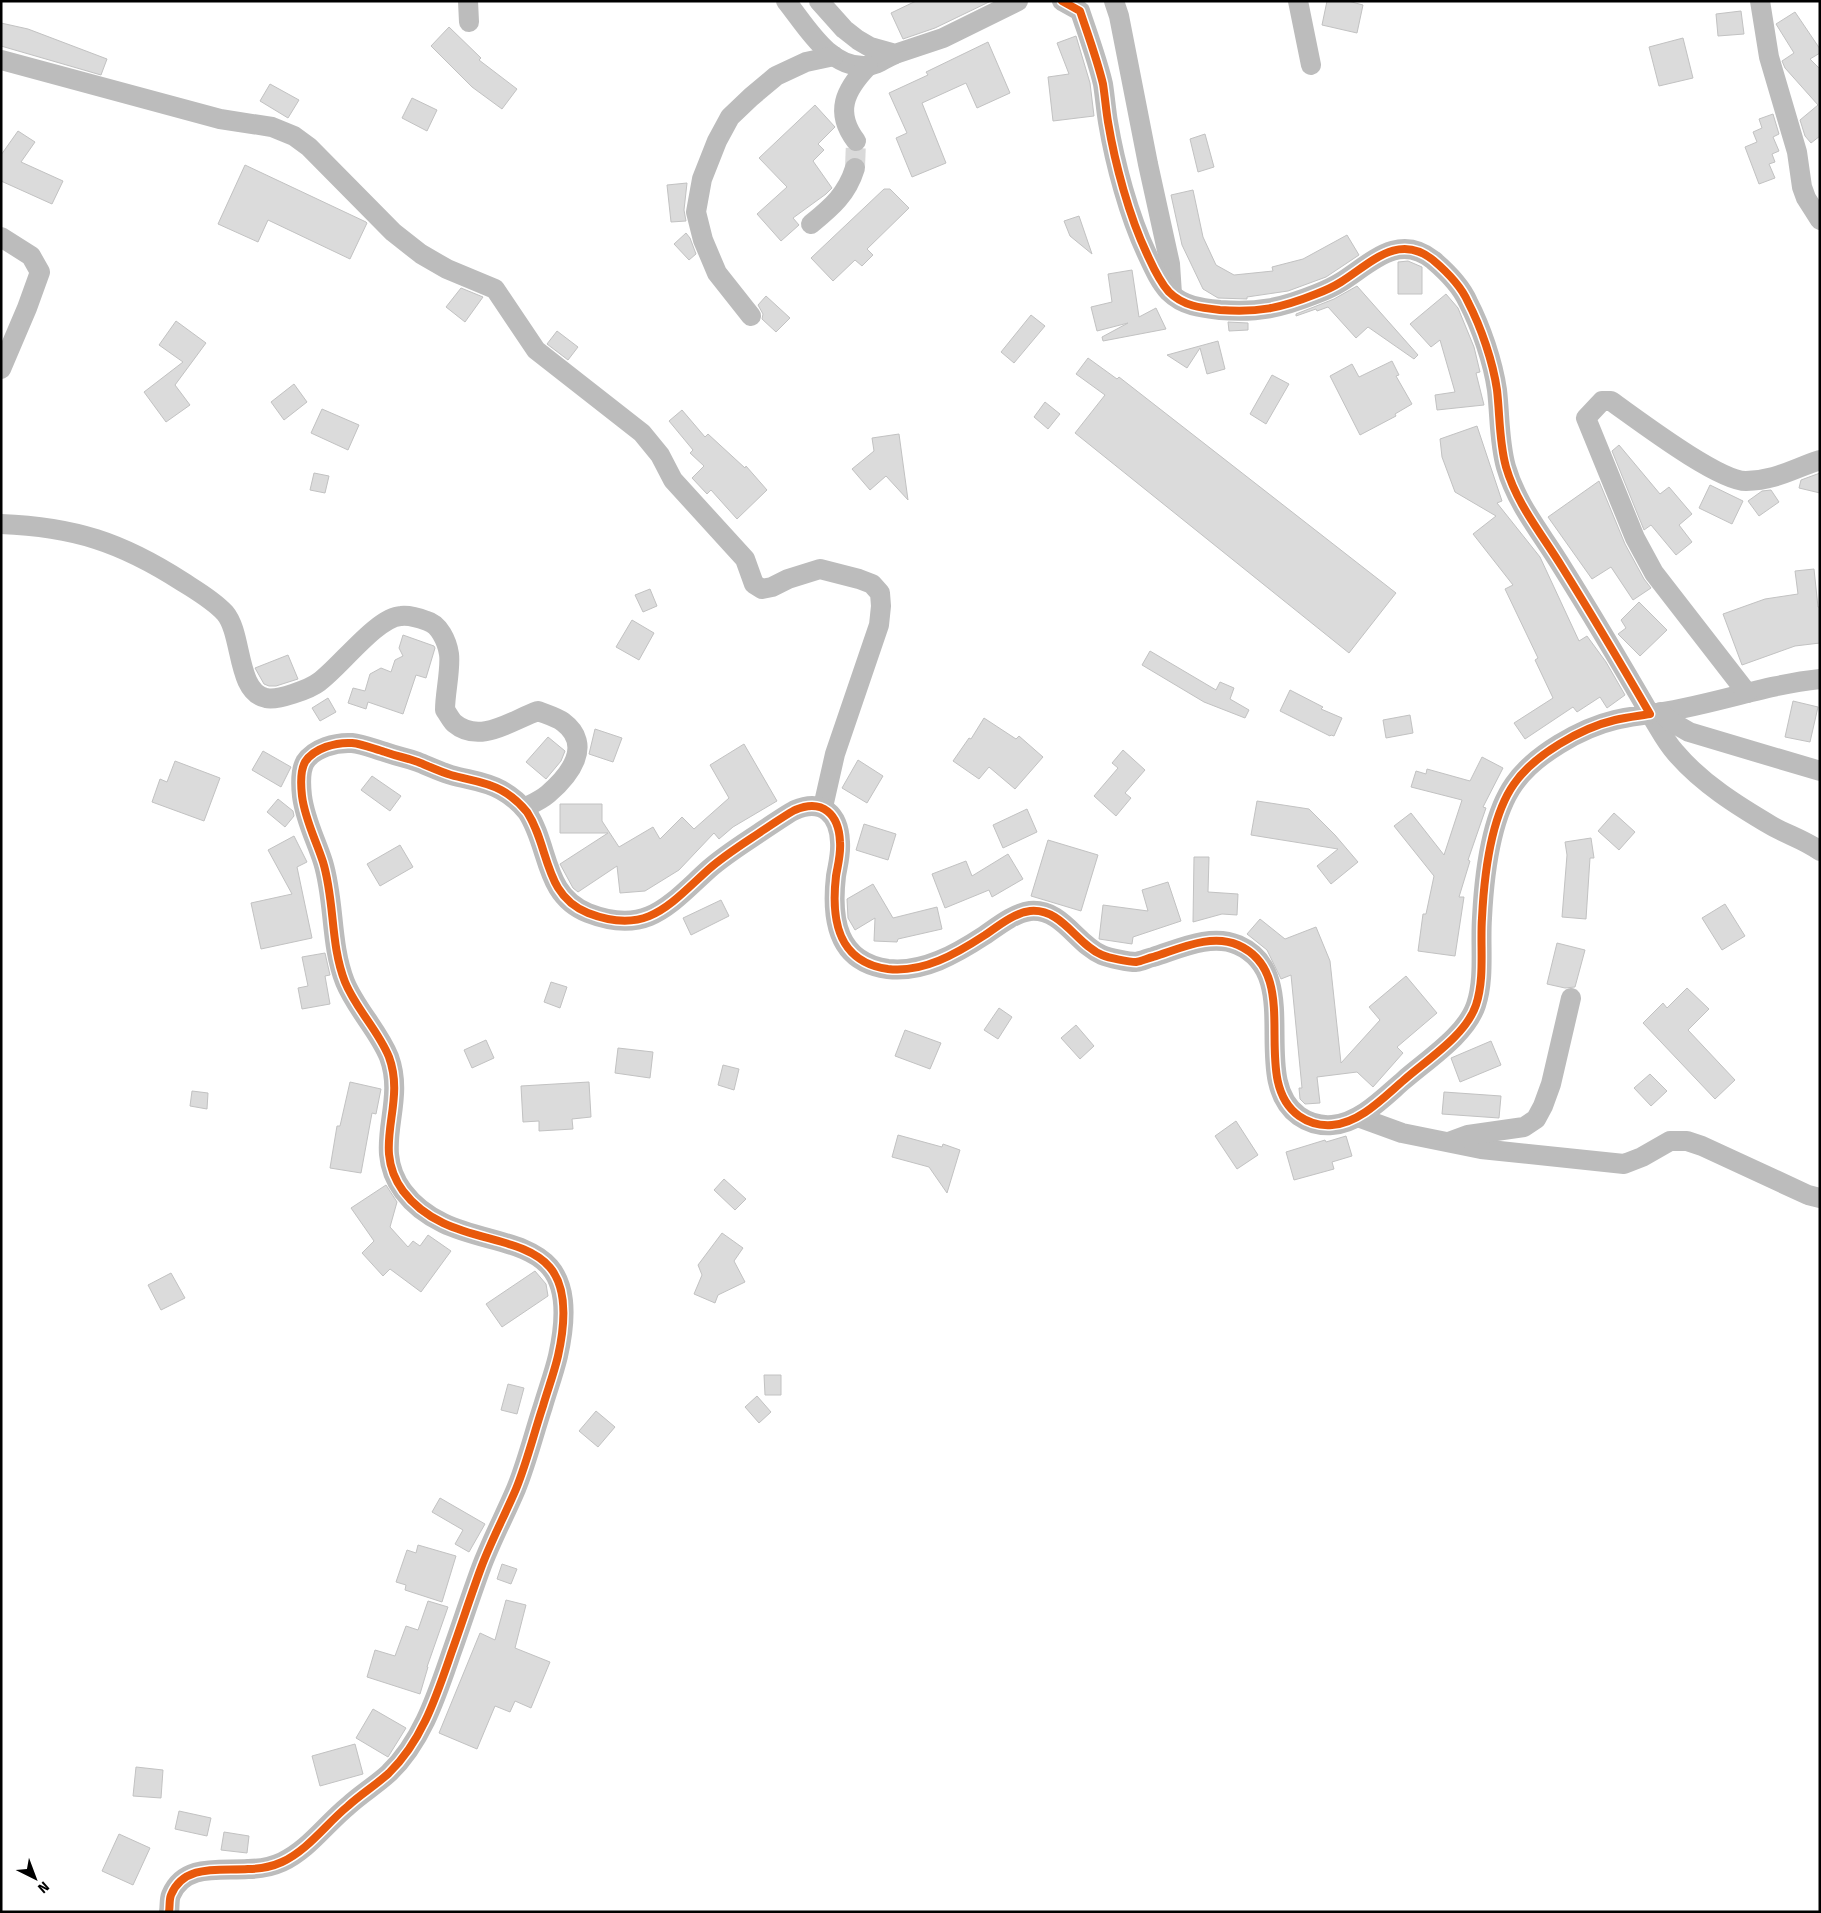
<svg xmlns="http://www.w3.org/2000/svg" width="1821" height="1913" font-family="'Fira Sans',sans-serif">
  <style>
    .building { fill: #dbdbdb; stroke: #c2c2c2 }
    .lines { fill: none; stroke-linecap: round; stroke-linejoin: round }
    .minor-tunnel { stroke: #d9d9d9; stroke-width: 20; stroke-dasharray: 20 10; stroke-linecap: butt }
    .minor { stroke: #bcbcbc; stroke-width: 20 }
    .cycleway-casing { stroke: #fff; stroke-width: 11 }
    .cycleway { stroke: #e8590c; stroke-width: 8 }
  </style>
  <rect width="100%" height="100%" fill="#fff"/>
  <!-- building -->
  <g class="building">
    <path d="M916 1H991L935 28 903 39 891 13Z"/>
    <path d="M1327 1H1348L1363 5 1357 33 1322 25Z"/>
    <path d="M1741 11 1744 34 1718 36 1716 14Z"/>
    <path d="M1795 12 1820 49V53L1810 59 1820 69V136L1811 143 1805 136 1800 120 1818 105 1785 68 1782 61 1794 53 1776 24Z"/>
    <path d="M1 23 28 29 107 59 101 75 1 46Z"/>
    <path d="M449 27 481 58 479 60 517 89 502 109 472 87 431 46Z"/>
    <path d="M1076 36 1090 83 1094 116 1053 121 1048 77 1069 74 1057 43Z"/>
    <path d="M1683 38 1693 78 1659 86 1649 47Z"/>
    <path d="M988 42 1010 93 977 108 966 83 922 103 946 163 912 177 896 138 907 133 889 93 928 75 926 72Z"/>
    <path d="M270 84 299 100 288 118 260 101Z"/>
    <path d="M412 98 437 110 427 131 402 118Z"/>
    <path d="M815 105 835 127 818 144 824 150 813 161 832 188 826 194 793 218 799 225 781 241 757 214 787 187 759 158Z"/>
    <path d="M1773 114 1779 134 1773 137 1779 151 1772 154 1775 162 1769 164 1775 178 1759 184 1745 147 1757 142 1753 132 1762 128 1759 119Z"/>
    <path d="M18 131 35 142 21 162 63 181 52 204 1 181V155Z"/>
    <path d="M1205 134 1214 167 1198 172 1190 139Z"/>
    <path d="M245 165 366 222 367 223 350 259 268 220 258 242 218 224Z"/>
    <path d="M687 183 684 210 686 221 671 222 667 185Z"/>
    <path d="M884 189H890L909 208 867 249 873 255 862 266 855 260 833 281 811 258Z"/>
    <path d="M1193 190 1203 237 1216 265 1234 275 1273 271 1272 267 1303 259 1347 235 1359 255 1326 277 1288 291 1247 297V299L1218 298 1203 289 1182 245 1171 195Z"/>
    <path d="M1079 216 1092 254 1070 236 1064 221Z"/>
    <path d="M686 233 690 238 696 254 689 260 674 244Z"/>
    <path d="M1408 261 1422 267V294H1398V262Z"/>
    <path d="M1132 270 1139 317 1156 308 1166 329 1103 341 1102 337 1128 323 1097 331 1091 307 1112 302 1108 274Z"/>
    <path d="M1357 286 1418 355 1414 359 1368 327 1356 338 1328 307 1317 311 1316 309 1296 316V314L1334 299Z"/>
    <path d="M461 288 483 297 465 322 446 307Z"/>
    <path d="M1446 294 1458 308 1474 347 1480 372 1476 373 1484 405 1437 410 1435 395 1455 392 1440 340 1431 347 1410 324Z"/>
    <path d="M766 296 790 318 776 332 762 319 763 314 758 305Z"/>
    <path d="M1031 315 1045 326 1014 363 1001 352Z"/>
    <path d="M176 321 206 343 175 385 190 405 166 422 144 392 183 362 159 345Z"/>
    <path d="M1228 322 1248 323V330L1229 331Z"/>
    <path d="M557 331 578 347 568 360 547 344Z"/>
    <path d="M1218 341 1225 369 1207 374 1200 348 1187 368 1167 355Z"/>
    <path d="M1088 358 1117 379 1119 377 1396 593 1349 653 1075 433 1105 395 1076 374Z"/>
    <path d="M1392 361 1399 375 1396 376 1412 404 1395 414 1396 416 1360 435 1330 376 1352 364 1359 377Z"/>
    <path d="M1272 375 1289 384 1266 424 1250 414Z"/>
    <path d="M294 384 307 402 284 420 271 402Z"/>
    <path d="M1045 402 1060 414 1048 429 1034 417Z"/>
    <path d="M322 409 359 425 348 450 311 433Z"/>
    <path d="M682 410 705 437 708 434 745 468 746 466 767 490 737 519 711 490 707 494 692 478 704 466 690 453 693 450 669 421Z"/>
    <path d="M1477 426 1502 501 1497 503 1540 557 1579 641 1587 636 1606 662 1625 695 1607 708 1600 697 1577 712 1573 707 1525 739 1514 723 1553 698 1535 660 1538 658 1505 589 1513 585 1473 534 1496 516 1455 492 1442 457 1440 439Z"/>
    <path d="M899 434 908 500 886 476 870 490 852 469 874 451 872 438Z"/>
    <path d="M1619 445 1660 494 1669 487 1692 514 1679 525 1692 542 1676 555 1651 525 1644 530 1612 451Z"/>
    <path d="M314 473 329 476 325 493 310 490Z"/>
    <path d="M1820 473V493L1799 488 1801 480Z"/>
    <path d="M1599 481 1625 544 1644 579 1651 588 1633 600 1611 567 1592 579 1548 517Z"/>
    <path d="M1710 485 1743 501 1732 524 1699 508Z"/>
    <path d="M1771 490 1779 502 1759 516 1748 501 1762 491Z"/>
    <path d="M1814 569 1818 607H1820V643L1795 646 1742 665 1723 614 1765 599 1798 594 1795 571Z"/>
    <path d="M650 589 657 606 643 612 635 595Z"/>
    <path d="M1639 602 1667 630 1640 656 1618 634 1626 628 1621 620Z"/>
    <path d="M632 620 654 633 639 660 616 647Z"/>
    <path d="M403 635 434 646 435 648 426 678 416 675 403 714 368 702 366 709 348 703 353 688 365 691 370 674 381 668 391 672 395 660 403 656 399 648Z"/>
    <path d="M1150 651 1216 690 1220 682 1234 688 1230 699 1249 710 1245 718 1204 702 1142 665Z"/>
    <path d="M288 655 298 679 276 686H269L264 684 255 668Z"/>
    <path d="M1290 690 1323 707 1321 709 1342 718 1334 736 1331 735 1330 736 1280 711Z"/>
    <path d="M328 698 336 712 320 721 312 708Z"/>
    <path d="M1793 701 1818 707 1810 742 1785 737Z"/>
    <path d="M1410 715 1413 733 1386 738 1383 720Z"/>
    <path d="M984 718 1016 739 1019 736 1043 757 1015 789 989 767 979 779 953 761 969 738 971 739Z"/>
    <path d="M595 729 622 738 613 762 589 754Z"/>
    <path d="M548 737 565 751 561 761 546 779 526 762Z"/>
    <path d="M744 744 777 801 733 827 719 839 714 833 679 870 645 891 620 893 617 866 578 892 573 888 560 864 608 833H560V804H602V821L619 847 653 827 660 839 682 817 694 829 729 798 710 765Z"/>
    <path d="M1123 750 1145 770 1125 793 1131 798 1116 816 1094 796 1118 768 1112 763Z"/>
    <path d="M263 751 291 767 281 787 252 770Z"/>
    <path d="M1482 757 1503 768 1483 807 1486 808 1468 860 1470 861 1459 897H1464L1455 956 1418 951 1423 914H1426L1434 876 1394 826 1411 813 1444 855 1462 800 1411 787 1416 771 1426 774 1427 769 1470 781Z"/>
    <path d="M858 760 883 776 867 803 842 788Z"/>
    <path d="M175 761 220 778 204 821 152 802 160 779 167 782Z"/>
    <path d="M372 776 401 796 390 811 361 790Z"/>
    <path d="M278 799 293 811 294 816 285 827 267 812Z"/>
    <path d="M1257 801 1309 809 1335 835 1358 862 1331 884 1317 866 1338 849 1251 835Z"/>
    <path d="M1027 809 1037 832 1003 848 993 825Z"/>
    <path d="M1614 813 1635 832 1619 850 1598 831Z"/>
    <path d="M864 824 896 834 888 860 856 850Z"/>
    <path d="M294 836 307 862 297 867 312 938 261 949 251 903 292 894 268 850Z"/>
    <path d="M1591 838 1594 858H1590L1586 919 1562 917 1567 855 1565 842Z"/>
    <path d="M1048 840 1098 855 1081 911 1031 896Z"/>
    <path d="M400 845 413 867 380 886 367 864Z"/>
    <path d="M1008 854 1023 879 992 897 989 890 945 908 932 874 966 861 972 876Z"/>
    <path d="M1194 857H1209L1208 892 1238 894 1237 915 1222 914 1193 922Z"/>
    <path d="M1168 882 1181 921 1133 937 1132 944 1099 939 1103 905 1148 911 1142 890Z"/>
    <path d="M873 884 893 918 937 907 942 929 898 939 897 942 874 941 875 918 855 930 848 918 847 899Z"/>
    <path d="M721 900 729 916 691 935 683 918Z"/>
    <path d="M1725 904 1745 936 1722 950 1702 918Z"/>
    <path d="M1260 919 1285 939 1316 927 1330 961 1341 1063 1380 1020 1369 1007 1406 976 1437 1013 1397 1047 1403 1053 1373 1087 1357 1072 1317 1077 1320 1103 1305 1104 1300 1099 1299 1088H1302L1291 975 1281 979 1267 950 1247 934Z"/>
    <path d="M1557 943 1585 950 1575 987 1565 988 1547 984Z"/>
    <path d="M325 953 330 975 325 976 330 1004 302 1009 298 988 308 986 302 957Z"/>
    <path d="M551 982 567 987 560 1008 544 1002Z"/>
    <path d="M1687 988 1709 1009 1688 1030 1735 1080 1715 1099 1643 1023 1663 1003 1667 1008Z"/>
    <path d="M999 1008 1012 1017 998 1039 984 1030Z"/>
    <path d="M1076 1025 1094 1046 1080 1059 1061 1038Z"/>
    <path d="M905 1030 941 1043 930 1069 895 1056Z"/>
    <path d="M486 1040 494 1058 472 1068 464 1050Z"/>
    <path d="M1491 1041 1501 1065 1460 1082 1451 1058Z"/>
    <path d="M618 1048 653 1052 650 1078 615 1073Z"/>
    <path d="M723 1065 739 1069 734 1090 718 1085Z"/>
    <path d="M1650 1074 1667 1091 1651 1106 1634 1088Z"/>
    <path d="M350 1082 381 1089 376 1114 372 1113 361 1173 330 1168 337 1126H340Z"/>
    <path d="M589 1082 591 1117 572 1119 573 1129 539 1131V1121L523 1122 521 1086Z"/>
    <path d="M192 1091 208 1093 207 1109 190 1106Z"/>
    <path d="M1444 1092 1501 1096 1499 1118 1442 1114Z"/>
    <path d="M1236 1121 1258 1155 1237 1169 1215 1136Z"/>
    <path d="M898 1135 942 1147 943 1144 960 1150 947 1193 929 1167 892 1157Z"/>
    <path d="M1346 1136 1352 1156 1332 1162 1334 1169 1294 1180 1286 1152 1325 1140 1326 1142Z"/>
    <path d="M724 1179 746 1199 735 1210 714 1190Z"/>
    <path d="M386 1185 397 1202 390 1227 408 1247 413 1241 420 1246 428 1235 451 1251 421 1292 390 1269 383 1276 362 1253 374 1241 351 1208Z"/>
    <path d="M722 1233 743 1248 734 1261 745 1282 718 1295 715 1303 694 1294 702 1275 698 1265Z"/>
    <path d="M535 1271 546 1284 548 1296 502 1327 486 1304Z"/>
    <path d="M171 1273 185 1298 161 1310 148 1285Z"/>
    <path d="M764 1375H781V1395H765Z"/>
    <path d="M508 1384 524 1388 517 1414 501 1410Z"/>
    <path d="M757 1396 771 1412 759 1423 745 1407Z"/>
    <path d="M596 1411 615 1427 598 1447 579 1431Z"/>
    <path d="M440 1498 485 1524 469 1552 455 1544 463 1530 432 1512Z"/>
    <path d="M418 1545 456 1556 442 1602 405 1590 406 1585 396 1582 407 1550 416 1553Z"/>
    <path d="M502 1564 517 1569 511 1584 497 1579Z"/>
    <path d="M506 1600 526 1605 515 1648 550 1662 531 1708 515 1701 510 1712 495 1706 477 1749 439 1733 480 1633 495 1640Z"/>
    <path d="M428 1601 448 1607 427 1667H428L420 1694 367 1677 375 1650 395 1656 406 1626 418 1630Z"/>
    <path d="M373 1709 406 1728 388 1757 356 1738Z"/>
    <path d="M355 1744 363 1774 320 1786 312 1756Z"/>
    <path d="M136 1767 163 1770 161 1798 133 1796Z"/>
    <path d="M179 1811 211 1818 207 1836 175 1829Z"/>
    <path d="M224 1832 249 1836 247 1853 221 1850Z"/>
    <path d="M119 1834 150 1848 133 1885 102 1871Z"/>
  </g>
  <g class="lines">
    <!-- minor-tunnel -->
    <path class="minor-tunnel" d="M855 168 856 141"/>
    <!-- minor -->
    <g class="minor">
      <path d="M468 1 469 22"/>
      <path d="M786 1C807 27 829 68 866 66 876 66 886 58 895 54"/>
      <path d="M819 1 844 29 858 40 870 47 895 54 943 38 1018 1"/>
      <path d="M1114 1 1119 16 1148 164 1170 264 1172 294"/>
      <path d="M1298 1 1311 65"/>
      <path d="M1760 1 1769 57 1797 152 1802 187 1806 198 1820 220"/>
      <path d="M1 60 220 119 272 127 294 136 309 147 393 232 421 254 447 269 495 289 536 350 642 433 660 455 673 480 745 559 754 584 762 589 772 587 788 579 820 569 859 579 872 584 880 593 881 606 879 625 835 754 823 807"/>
      <path d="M856 141C834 112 845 90 868 66"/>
      <path d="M811 224C832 207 847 194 855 168"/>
      <path d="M1 237 31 256 40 272 27 308 1 369"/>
      <path d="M751 316 717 273 703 240 696 212 702 179 717 141 730 117 751 97 776 76 806 62 834 56"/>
      <path d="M1 524C74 527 121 542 183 582 197 591 213 600 225 613 243 634 236 692 266 698 277 701 310 689 319 682 340 667 377 617 401 616 410 615 419 618 427 621 439 624 447 641 449 654 451 669 445 693 445 710 448 714 451 720 454 723 480 745 512 720 538 711 545 714 556 717 563 722 594 745 569 776 548 794 541 800 532 804 524 808"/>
      <path d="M1820 679C1762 685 1707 707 1650 714 1658 726 1665 741 1675 752 1701 783 1738 806 1772 826 1788 835 1805 840 1820 851"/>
      <path d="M1747 693 1654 573 1635 538 1586 418 1602 401H1611C1638 420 1718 481 1746 481 1777 480 1792 469 1820 460"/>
      <path d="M1661 712 1670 721 1689 732 1820 771"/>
      <path d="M1358 1117 1402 1133 1481 1149 1624 1164 1642 1157 1670 1141H1687L1702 1146 1808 1195 1820 1198"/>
      <path d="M1449 1142 1468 1135 1524 1127 1536 1119 1543 1106 1551 1084 1571 998"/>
      <path d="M169 1912C170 1906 169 1900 171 1895 184 1863 221 1871 248 1869 261 1869 271 1867 282 1862 308 1850 326 1824 348 1806 361 1794 376 1785 389 1773 423 1740 437 1694 452 1651 462 1623 471 1595 481 1568 491 1541 505 1515 516 1489 527 1462 534 1433 543 1406 548 1389 554 1373 558 1356 592 1204 462 1270 403 1191 370 1146 407 1106 389 1057 378 1030 356 1009 345 982 330 944 335 901 323 862 316 840 305 820 302 796 301 787 300 771 305 762 314 748 336 742 352 743 363 744 374 749 385 752 402 758 401 756 418 762 428 766 441 772 451 775 468 780 485 781 501 790 512 796 519 802 527 812 550 847 543 895 588 913 647 936 669 905 709 869 726 854 746 842 765 829 768 827 792 811 795 810 823 798 839 815 840 842 841 854 838 864 836 876 831 919 837 962 888 969 923 973 956 954 985 935 998 926 1014 913 1030 911 1062 908 1076 944 1102 955 1109 958 1129 962 1136 962 1142 961 1148 958 1153 957 1179 949 1211 933 1238 945 1306 975 1247 1079 1299 1116 1309 1123 1319 1126 1332 1125 1360 1123 1384 1097 1404 1080 1428 1059 1466 1035 1476 1005 1485 978 1480 946 1482 918 1484 878 1490 818 1514 784 1534 755 1581 728 1615 720 1627 717 1638 716 1650 714 1621 664 1592 615 1562 567 1542 534 1517 505 1506 467 1499 442 1500 416 1497 390 1493 362 1481 327 1468 302 1461 286 1446 271 1433 260 1398 232 1370 264 1341 282 1333 287 1324 291 1316 294 1281 308 1258 313 1220 310 1201 308 1183 306 1169 292 1159 281 1153 267 1147 254 1129 216 1115 164 1108 122 1106 110 1105 97 1103 84 1097 59 1088 35 1080 11L1062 1"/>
    </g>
    <!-- cycleway casing -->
    <g class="cycleway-casing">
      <path id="cycleway" d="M169 1912C170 1906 169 1900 171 1895 184 1863 221 1871 248 1869 261 1869 271 1867 282 1862 308 1850 326 1824 348 1806 361 1794 376 1785 389 1773 423 1740 437 1694 452 1651 462 1623 471 1595 481 1568 491 1541 505 1515 516 1489 527 1462 534 1433 543 1406 548 1389 554 1373 558 1356 592 1204 462 1270 403 1191 370 1146 407 1106 389 1057 378 1030 356 1009 345 982 330 944 335 901 323 862 316 840 305 820 302 796 301 787 300 771 305 762 314 748 336 742 352 743 363 744 374 749 385 752 402 758 401 756 418 762 428 766 441 772 451 775 468 780 485 781 501 790 512 796 519 802 527 812 550 847 543 895 588 913 647 936 669 905 709 869 726 854 746 842 765 829 768 827 792 811 795 810 823 798 839 815 840 842 841 854 838 864 836 876 831 919 837 962 888 969 923 973 956 954 985 935 998 926 1014 913 1030 911 1062 908 1076 944 1102 955 1109 958 1129 962 1136 962 1142 961 1148 958 1153 957 1179 949 1211 933 1238 945 1306 975 1247 1079 1299 1116 1309 1123 1319 1126 1332 1125 1360 1123 1384 1097 1404 1080 1428 1059 1466 1035 1476 1005 1485 978 1480 946 1482 918 1484 878 1490 818 1514 784 1534 755 1581 728 1615 720 1627 717 1638 716 1650 714 1621 664 1592 615 1562 567 1542 534 1517 505 1506 467 1499 442 1500 416 1497 390 1493 362 1481 327 1468 302 1461 286 1446 271 1433 260 1398 232 1370 264 1341 282 1333 287 1324 291 1316 294 1281 308 1258 313 1220 310 1201 308 1183 306 1169 292 1159 281 1153 267 1147 254 1129 216 1115 164 1108 122 1106 110 1105 97 1103 84 1097 59 1088 35 1080 11L1062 1"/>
    </g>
    <!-- cycleway -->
    <use href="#cycleway" class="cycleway"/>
  </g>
  <!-- border -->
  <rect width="1821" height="1913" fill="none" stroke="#000000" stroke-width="5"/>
  <!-- north arrow -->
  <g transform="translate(35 1878) rotate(138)" stroke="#ffffff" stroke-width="4" paint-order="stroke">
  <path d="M0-4L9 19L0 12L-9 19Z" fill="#000000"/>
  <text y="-8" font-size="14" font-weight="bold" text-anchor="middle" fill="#000000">N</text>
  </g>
</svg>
